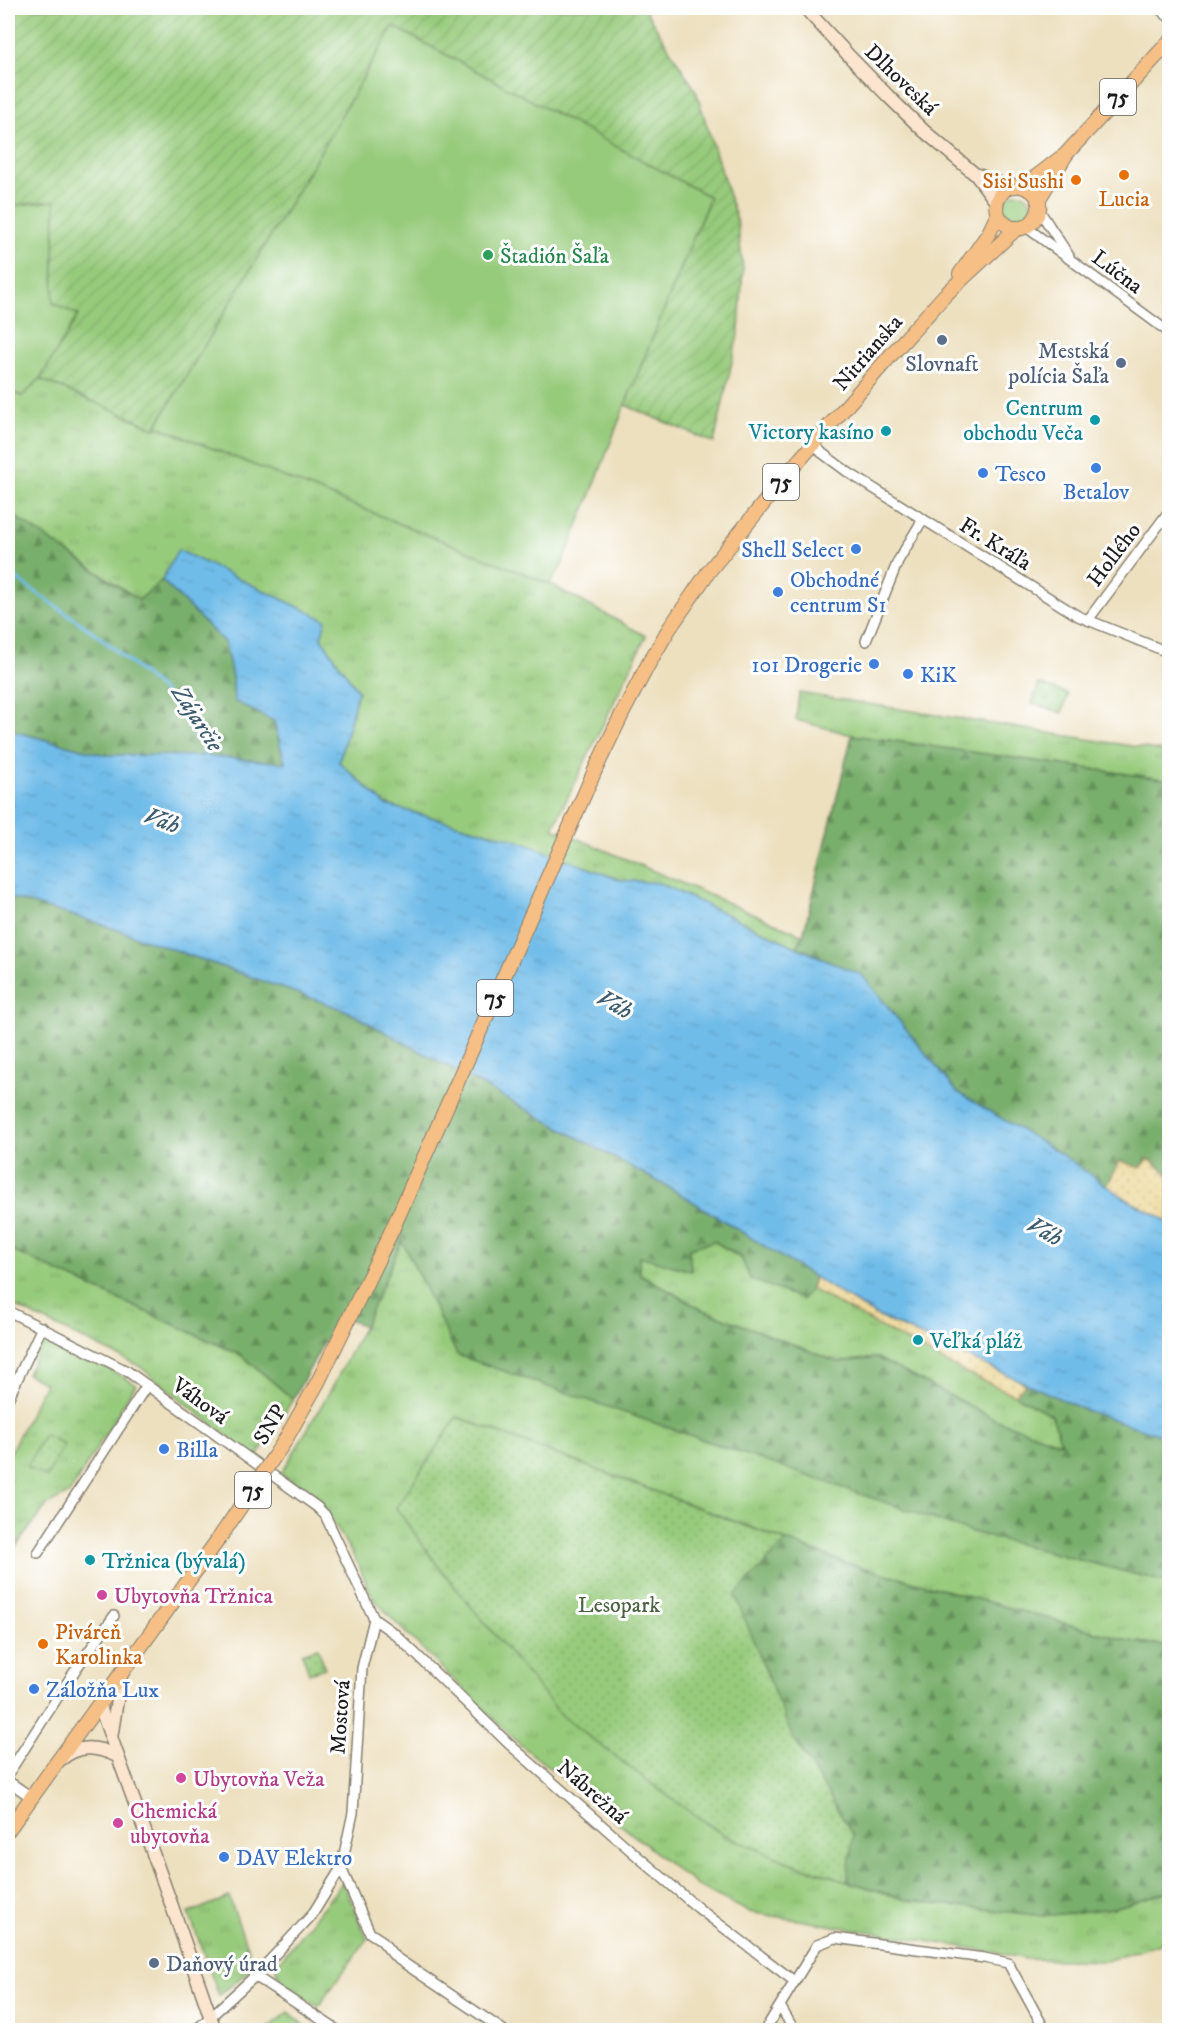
<svg xmlns="http://www.w3.org/2000/svg" width="1177" height="2038" font-family="'IM FELL DW Pica',serif">
  <style>
    .grass { fill: url(#grass-tufts); stroke: #5a744c; stroke-width: 1.5 }
    .forest { fill: url(#forest-firs); stroke: #4a6644; stroke-width: 1.5 }
    .sand { fill: url(#sand-dots); stroke: #857b5d; stroke-width: 1.5 }
    .park { fill: url(#park-dots); stroke: #5a744c; stroke-width: 1.5 }
    .garden { fill: url(#garden-furrows); stroke: #5a744c; stroke-width: 1.5 }
    .pitch { fill: #97cb7c; stroke: #5a744c; stroke-width: 1.5 }
    .water { fill: url(#water-ripples); stroke: #466c82; stroke-width: 1.5 }
    .lines { fill: none; stroke-linecap: round; stroke-linejoin: round }
    .stream { stroke: #6fbce9; stroke-width: 3 }
    .street-casing { stroke: #847e6e; stroke-width: 12 }
    .secondary-casing { stroke: #847e6e; stroke-width: 15 }
    .primary-casing { stroke: #847e6e; stroke-width: 16 }
    .street { stroke: #fff; stroke-width: 9 }
    .secondary { stroke: #fbe5cf; stroke-width: 12 }
    .primary { stroke: #f5bf86; stroke-width: 14 }
    .primary-bridge-casing { stroke: #847e6e; stroke-width: 16; stroke-linecap: butt }
    .primary-bridge { stroke: #f5bf86; stroke-width: 14 }
    .food-dot { fill: #e8710a; stroke: #fff; stroke-width: 2 }
    .leisure-dot { fill: #2e9e5b; stroke: #fff; stroke-width: 2 }
    .service-dot { fill: #5c6f8a; stroke: #fff; stroke-width: 2 }
    .culture-dot { fill: #0f9aa8; stroke: #fff; stroke-width: 2 }
    .shop-dot { fill: #3f7fe0; stroke: #fff; stroke-width: 2 }
    .hotel-dot { fill: #d1479c; stroke: #fff; stroke-width: 2 }
    .labels { text-anchor: middle; stroke-width: 6; stroke-linejoin: round; paint-order: stroke }
    .shield { fill: #fff; stroke: #606060; stroke-width: 1.5 }
    .shield-label { font-size: 21px; font-weight: bold; fill: #1c1c1c }
    .street-label { font-size: 22px; fill: #1c1c1c; stroke: #fff }
    .food-label { font-size: 22px; fill: #c56008; stroke: #fff; text-anchor: end }
    .leisure-label { font-size: 22px; fill: #27864d; stroke: #fff; text-anchor: start }
    .service-label { font-size: 22px; fill: #4e5e75; stroke: #fff; text-anchor: end }
    .culture-label { font-size: 22px; fill: #0d838f; stroke: #fff; text-anchor: end }
    .shop-label { font-size: 22px; fill: #366cbe; stroke: #fff; text-anchor: start }
    .hotel-label { font-size: 22px; fill: #b23c85; stroke: #fff; text-anchor: start }
    .park-label { font-size: 22px; fill: #4d6242; stroke: #fff }
    .water-label { font-size: 24px; font-style: italic; fill: #3d5c6e; stroke: #fff }
  </style>
  <defs>
    <pattern id="grass-tufts" width="24" height="20" patternUnits="userSpaceOnUse" patternTransform="scale(1.5)"><rect width="24" height="20" fill="#97cb7c"/><path d="M3 7l-1-3M5 7V3M7 7l1-3M15 17l-1-3M17 17v-4M19 17l1-3" fill="none" stroke="#82ae6b"/></pattern>
    <pattern id="forest-firs" width="22" height="20" patternUnits="userSpaceOnUse" patternTransform="scale(1.5)"><rect width="22" height="20" fill="#79af6c"/><path d="M5 1l3.5 6h-7zM16 11l3.5 6h-7z" fill="#628e58"/></pattern>
    <pattern id="sand-dots" width="8" height="8" patternUnits="userSpaceOnUse" patternTransform="scale(1.5)"><rect width="8" height="8" fill="#eeda9e"/><path d="M2 2h.1M6 6h.1" fill="none" stroke="#ccba88" stroke-width="1.8" stroke-linecap="round"/></pattern>
    <pattern id="park-dots" width="8" height="8" patternUnits="userSpaceOnUse" patternTransform="scale(1.5)"><rect width="8" height="8" fill="#97cb7c"/><path d="M2 2h.1M6 6h.1" fill="none" stroke="#82ae6b" stroke-width="1.8" stroke-linecap="round"/></pattern>
    <pattern id="garden-furrows" width="10" height="10" patternUnits="userSpaceOnUse" patternTransform="scale(1.5)"><rect width="10" height="10" fill="#97cb7c"/><path d="M-1 1l2-2M0 10L10 0M9 11l2-2" fill="none" stroke="#82ae6b"/></pattern>
    <pattern id="water-ripples" width="26" height="14" patternUnits="userSpaceOnUse" patternTransform="scale(1.5)"><rect width="26" height="14" fill="#6fbce9"/><path d="M2 4q2-2 4 0t4 0M15 11q2-2 4 0t4 0" fill="none" stroke="#60a1c7"/></pattern>
  </defs>
  <rect width="100%" height="100%" fill="#fff"/>
  <filter id="ink" filterUnits="userSpaceOnUse"><feTurbulence type="fractalNoise" baseFrequency=".0167" numOctaves="2"/><feDisplacementMap in="SourceGraphic" scale="12" xChannelSelector="R" yChannelSelector="G"/><feConvolveMatrix kernelMatrix="1 2 1 2 8 2 1 2 1" color-interpolation-filters="sRGB"/></filter>
  <filter id="wash" filterUnits="userSpaceOnUse"><feTurbulence type="fractalNoise" baseFrequency=".008" numOctaves="4" result="noise"/><feDisplacementMap in="SourceGraphic" scale="24" xChannelSelector="R" yChannelSelector="G"/><feGaussianBlur stdDeviation="1.35" result="paint"/><feColorMatrix in="noise" values="0 0 0 0 0 0 0 0 0 0 0 0 0 0 0 0 0 1.4 0 .05"/><feComposite in="paint" operator="in"/></filter>
  <g filter="url(#wash)">
    <rect width="100%" height="100%" fill="#ede0bf"/>
    <!-- grass -->
    <g class="grass">
      <circle cx="1017" cy="208" r="15"/>
      <path d="M40 379 155 428 157 426 550 584 646 636 553 828 803 935 797 947 659 883 620 880 512 839 386 805 339 762 358 691 321 638 178 550 162 580 140 600 8 512V390L22 396Z"/>
      <path d="M799 693 1169 752V780L852 735 796 720Z"/>
      <path d="M402 1241 968 1531 1169 1583V1646L1129 1641 843 1562 457 1417 1114 1908 1169 1891V1941L1106 1961 1026 1959 994 1952 749 1912 696 1885 517 1742 396 1623 373 1598 358 1564 320 1499 281 1474 333 1386 364 1326Z"/>
      <path d="M714 1241 801 1299 811 1289 952 1366 1015 1395 1052 1415 1062 1444 999 1421 877 1358 838 1362 701 1309 640 1274 638 1255 691 1271 689 1248Z"/>
      <path d="M8 1249 241 1355 293 1399 256 1459 139 1366 8 1303Z"/>
      <path d="M46 1335 136 1384 69 1494 47 1505 8 1557V1457L45 1383 27 1374Z"/>
      <path d="M343 1882 367 1939 318 2007 278 1980 276 1966Z"/>
      <path d="M229 1897 254 1966 219 1996 189 1913Z"/>
      <path d="M289 2012 307 2027 305 2030H266Z"/>
    </g>
    <!-- forest -->
    <g class="forest">
      <path d="M8 512 139 600 162 580 225 643 233 681 234 701 274 721 285 764 206 756 105 755 8 730Z"/>
      <path d="M852 735 1169 780V1175L1150 1159 1140 1168 1120 1161 1107 1186 1059 1153 957 1092 862 975 797 947 803 935Z"/>
      <path d="M8 897 95 922 345 1010 679 1193 814 1277 811 1289 802 1299 750 1279 741 1257 714 1241 689 1248 691 1271 639 1256 640 1274 701 1309 838 1362 877 1358 999 1421 1061 1443 1052 1415 1015 1395 1026 1383 1085 1410 1169 1438V1583L968 1531 457 1355 402 1241 364 1326 339 1315 293 1399 241 1355 8 1249Z"/>
      <path d="M457 1417 843 1562 1129 1641 1169 1646V1891L1114 1908 1043 1916 906 1900 791 1863 724 1835 672 1799 562 1716 471 1596Z"/>
    </g>
    <!-- sand -->
    <g class="sand">
      <path d="M1149 1159 1169 1175V1222L1128 1200 1107 1186 1120 1161 1140 1168Z"/>
      <path d="M814 1277 875 1315 1026 1383 1015 1395 952 1366 811 1289Z"/>
    </g>
    <!-- park -->
    <g class="park">
      <path d="M1039 684 1068 694 1062 713 1032 703Z"/>
      <path d="M457 1417 786 1541 735 1595 792 1736 853 1835 847 1881 791 1863 724 1835 672 1799 562 1716 441 1570 396 1508Z"/>
      <path d="M44 1434 64 1444 47 1477 27 1467Z"/>
      <path d="M318 1648 325 1668 309 1673 302 1653Z"/>
    </g>
    <!-- garden -->
    <path class="garden" d="M8 8H644L696 91 737 221 743 268 739 330 714 443 625 405 710 197 393 27 282 217 155 428 40 379 78 315 53 303 55 201 8 206Z"/>
    <!-- pitch -->
    <g class="pitch">
      <path d="M393 26 710 197 625 405 589 499 560 569 550 584 157 426 155 428 297 192Z"/>
      <path d="M55 201 53 303 78 315 40 379 22 396 8 390V206Z"/>
    </g>
    <!-- water -->
    <path class="water" d="M178 550 326 620 321 638 358 691 339 762 386 805 512 839 620 880 659 883 796 947 862 975 957 1092 1059 1153 1128 1200 1169 1222V1438L1085 1410 875 1315 679 1193 345 1010 95 922 8 897V730L105 755 206 756 285 763 274 721 234 701 233 681 225 643 162 580Z"/>
    <g class="lines">
      <!-- stream -->
      <path class="stream" d="M8 573 99 636 165 693 199 742 207 759"/>
    </g>
  </g>
  <g filter="url(#ink)">
    <g class="lines">
      <!-- street casing -->
      <g class="street-casing">
        <g id="street">
          <path d="M1158 8 1170 18"/>
          <path d="M1039 210 1069 256"/>
          <path d="M1026 227 1170 333"/>
          <path d="M814 444 822 453 849 473 1078 616 1170 653"/>
          <path d="M1088 620 1170 510"/>
          <path d="M866 641 898 561 923 519"/>
          <path d="M8 1311 127 1371 317 1507 325 1515 374 1619 395 1634 509 1744 636 1855 698 1908 794 1981"/>
          <path d="M8 1399 42 1327"/>
          <path d="M38 1553 147 1385"/>
          <path d="M8 1774 76 1669 114 1616"/>
          <path d="M8 1781 31 1797"/>
          <path d="M341 1868 370 1933 381 1940 395 1957 503 2030"/>
          <path d="M255 1976 337 2030"/>
          <path d="M780 2006 794 2030"/>
          <path d="M196 2030 255 1976 312 1915 341 1868 353 1813 362 1668 374 1619"/>
          <path d="M765 2030 817 1945 835 1938 984 1958 1008 1963 1045 2030"/>
        </g>
      </g>
      <!-- secondary casing -->
      <g class="secondary-casing">
        <g id="secondary">
          <path d="M805 8 851 58 888 96 924 131 976 175 997 203"/>
          <path d="M978 175 1009 187"/>
          <path d="M99 1704 173 1909 215 2030"/>
          <path d="M111 1738 121 1675"/>
          <path d="M60 1760C79 1744 96 1746 117 1756"/>
        </g>
      </g>
      <!-- primary casing -->
      <g class="primary-casing">
        <g id="primary">
          <path d="M1021 186C1060 196 1028 246 1003 222 997 217 995 208 997 201 999 196 1002 192 1005 189 1011 185 1018 187 1023 185 1037 178 1049 166 1062 157"/>
          <path d="M1038 200 1067 153 1170 41"/>
          <path d="M960 274 989 233 998 214"/>
          <path d="M284 1442 318 1382 393 1228 596 768 622 714 649 663 669 629 709 571 789 472 891 355 945 295 1017 228"/>
          <path d="M8 1830 220 1537"/>
        </g>
      </g>
      <!-- street -->
      <use href="#street" class="street"/>
      <!-- secondary -->
      <use href="#secondary" class="secondary"/>
      <!-- primary -->
      <use href="#primary" class="primary"/>
      <!-- primary-bridge casing -->
      <g class="primary-bridge-casing">
        <path id="primary-bridge" d="M220 1537 284 1442"/>
      </g>
      <!-- primary-bridge -->
      <use href="#primary-bridge" class="primary-bridge"/>
    </g>
  </g>
  <!-- markers -->
  <g class="food-dot">
    <circle cx="1124" cy="175" r="6"/>
    <circle cx="1076" cy="180" r="6"/>
    <circle cx="43" cy="1644" r="6"/>
  </g>
  <circle class="leisure-dot" cx="488" cy="255" r="6"/>
  <g class="service-dot">
    <circle cx="942" cy="340" r="6"/>
    <circle cx="1121" cy="363" r="6"/>
    <circle cx="154" cy="1963" r="6"/>
  </g>
  <g class="culture-dot">
    <circle cx="1095" cy="420" r="6"/>
    <circle cx="886" cy="431" r="6"/>
    <circle cx="918" cy="1340" r="6"/>
    <circle cx="90" cy="1560" r="6"/>
  </g>
  <g class="shop-dot">
    <circle cx="1096" cy="468" r="6"/>
    <circle cx="983" cy="473" r="6"/>
    <circle cx="856" cy="549" r="6"/>
    <circle cx="778" cy="592" r="6"/>
    <circle cx="874" cy="664" r="6"/>
    <circle cx="908" cy="674" r="6"/>
    <circle cx="164" cy="1449" r="6"/>
    <circle cx="34" cy="1689" r="6"/>
    <circle cx="224" cy="1857" r="6"/>
  </g>
  <g class="hotel-dot">
    <circle cx="102" cy="1595" r="6"/>
    <circle cx="181" cy="1778" r="6"/>
    <circle cx="118" cy="1823" r="6"/>
  </g>
  <g class="labels">
    <!-- shield labels -->
    <g class="shield">
      <rect x="1100" y="79" width="36" height="36" rx="4.5"/>
      <rect x="763" y="464" width="36" height="36" rx="4.5"/>
      <rect x="477" y="980" width="36" height="36" rx="4.5"/>
      <rect x="235" y="1472" width="36" height="36" rx="4.5"/>
    </g>
    <g class="shield-label">
      <text x="1118" y="104">75</text>
      <text x="781" y="489">75</text>
      <text x="495" y="1005">75</text>
      <text x="253" y="1497">75</text>
    </g>
    <!-- street labels -->
    <g class="street-label">
      <text transform="translate(902 79) rotate(44)" y="8">Dlhoveská</text>
      <text transform="translate(1118 271) rotate(37)" y="8">Lúčna</text>
      <text transform="translate(867 352) rotate(-49)" y="8">Nitrianska</text>
      <text transform="translate(996 543) rotate(32)" y="8">Fr. Kráľa</text>
      <text transform="translate(1113 554) rotate(-53)" y="8">Hollého</text>
      <text transform="translate(201 1400) rotate(36)" y="8">Váhová</text>
      <text transform="translate(269 1424) rotate(-59)" y="8">SNP</text>
      <text transform="translate(339 1717) rotate(-86)" y="8">Mostová</text>
      <text transform="translate(593 1791) rotate(41)" y="8">Nábrežná</text>
    </g>
    <!-- food labels -->
    <g class="food-label">
      <text x="1064" y="188">Sisi Sushi</text>
      <text x="1124" y="206" text-anchor="middle">Lucia</text>
      <text x="55" y="1639" text-anchor="start">Piváreň<tspan x="55" dy="25">Karolinka</tspan></text>
    </g>
    <!-- leisure labels -->
    <g class="leisure-label">
      <text x="500" y="263">Štadión Šaľa</text>
    </g>
    <!-- service labels -->
    <g class="service-label">
      <text x="1109" y="358">Mestská<tspan x="1109" dy="25">polícia Šaľa</tspan></text>
      <text x="942" y="371" text-anchor="middle">Slovnaft</text>
      <text x="166" y="1971" text-anchor="start">Daňový úrad</text>
    </g>
    <!-- culture labels -->
    <g class="culture-label">
      <text x="1083" y="415">Centrum<tspan x="1083" dy="25">obchodu Veča</tspan></text>
      <text x="874" y="439">Victory kasíno</text>
      <text x="930" y="1348" text-anchor="start">Veľká pláž</text>
      <text x="102" y="1568" text-anchor="start">Tržnica (bývalá)</text>
    </g>
    <!-- shop labels -->
    <g class="shop-label">
      <text x="995" y="481">Tesco</text>
      <text x="1096" y="499" text-anchor="middle">Betalov</text>
      <text x="844" y="557" text-anchor="end">Shell Select</text>
      <text x="790" y="587">Obchodné<tspan x="790" dy="25">centrum S1</tspan></text>
      <text x="862" y="672" text-anchor="end">101 Drogerie</text>
      <text x="920" y="682">KiK</text>
      <text x="176" y="1457">Billa</text>
      <text x="46" y="1697">Záložňa Lux</text>
      <text x="236" y="1865">DAV Elektro</text>
    </g>
    <!-- hotel labels -->
    <g class="hotel-label">
      <text x="114" y="1603">Ubytovňa Tržnica</text>
      <text x="193" y="1786">Ubytovňa Veža</text>
      <text x="130" y="1818">Chemická<tspan x="130" dy="25">ubytovňa</tspan></text>
    </g>
    <!-- park labels -->
    <g class="park-label">
      <text x="619" y="1612">Lesopark</text>
    </g>
    <!-- water labels -->
    <g class="water-label">
      <text transform="translate(198 718) rotate(57)" y="8">Zájarčie</text>
      <text transform="translate(162 820) rotate(19)" y="8">Váh</text>
      <text transform="translate(615 1004) rotate(28)" y="8">Váh</text>
      <text transform="translate(1045 1231) rotate(28)" y="8">Váh</text>
    </g>
  </g>
  <!-- margin -->
  <rect width="1177" height="2038" fill="none" stroke="#fff" stroke-width="30"/>
</svg>
